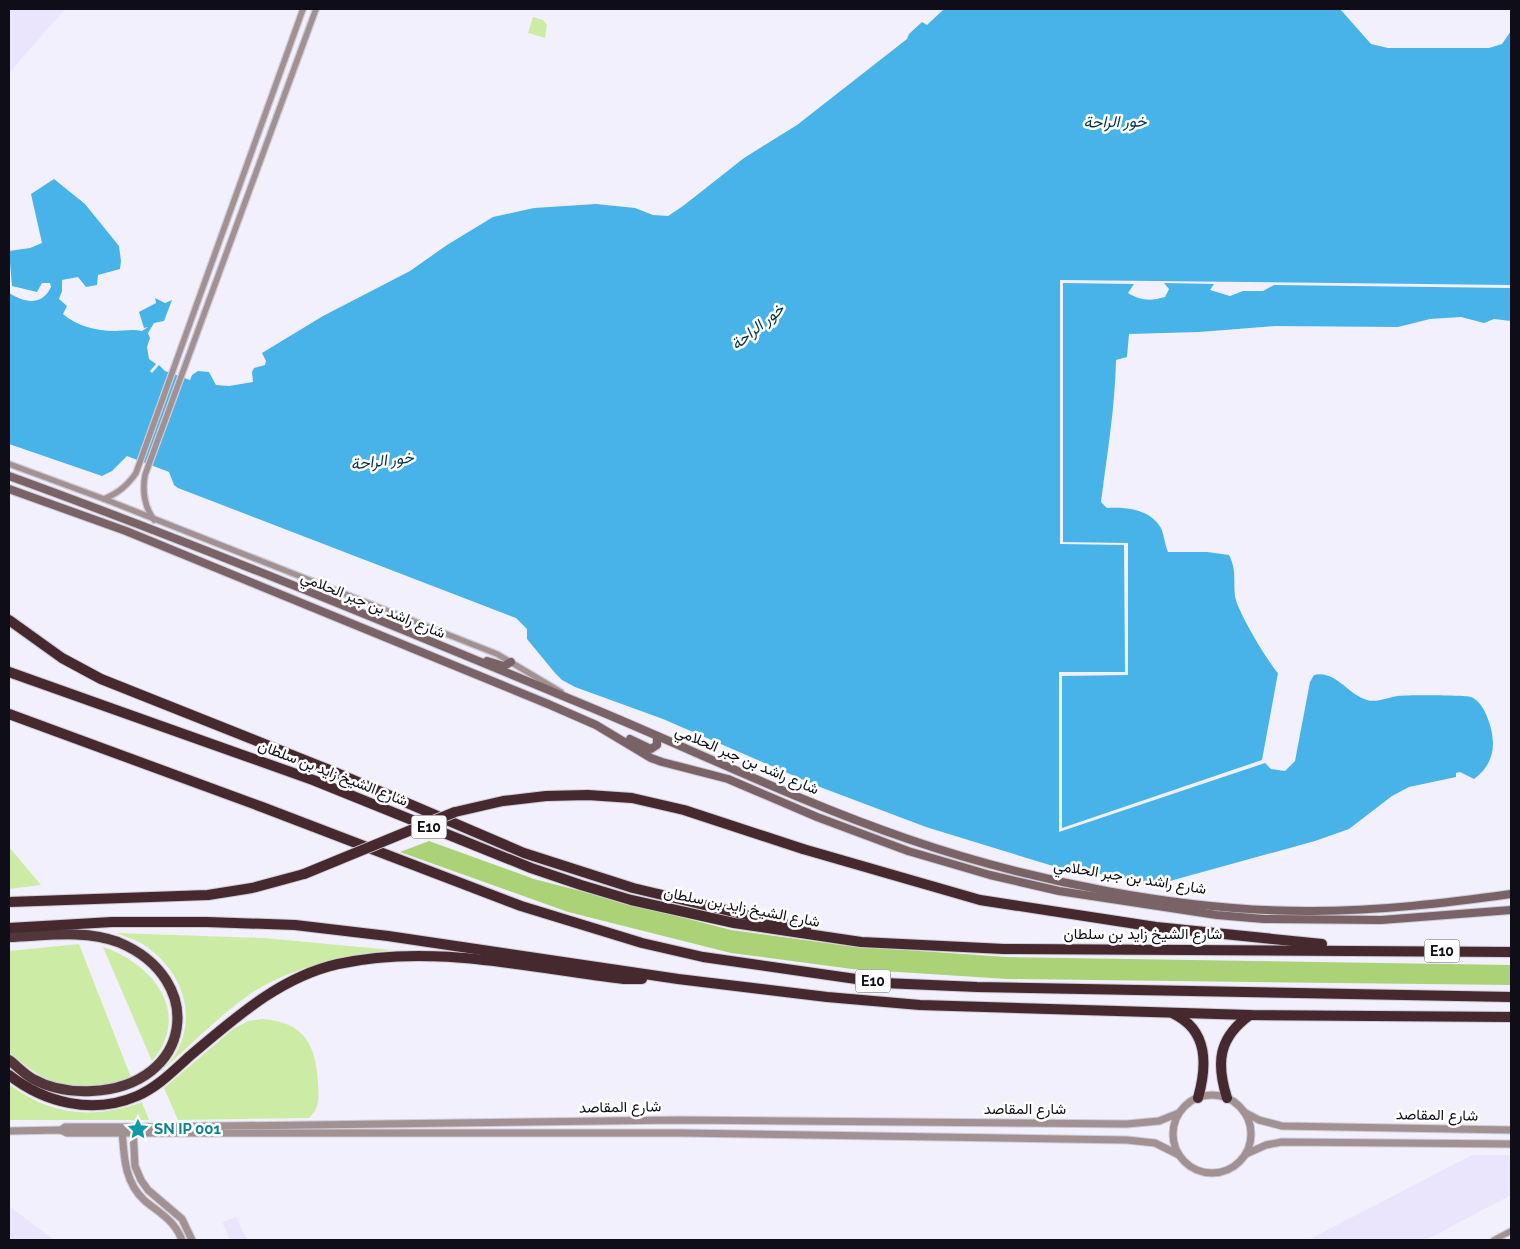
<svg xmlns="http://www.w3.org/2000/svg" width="1520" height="1249" font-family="Raleway,Vazirmatn,sans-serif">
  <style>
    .built { fill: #eae5fc }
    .green { fill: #cceca6 }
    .forest { fill: #abd277 }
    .water { fill: #47b3e9 }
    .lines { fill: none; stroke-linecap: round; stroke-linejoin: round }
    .minor-casing { stroke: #cfccd8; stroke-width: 8 }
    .tertiary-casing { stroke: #cfccd8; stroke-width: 9 }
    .secondary-casing { stroke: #cfccd8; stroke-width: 10 }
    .trunk-casing { stroke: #cfccd8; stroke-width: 12 }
    .motorway-casing { stroke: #cfccd8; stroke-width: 12 }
    .minor { stroke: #a19193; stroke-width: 5.5 }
    .tertiary { stroke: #a19193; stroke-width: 7 }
    .secondary { stroke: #7a6366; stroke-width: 8 }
    .trunk { stroke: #51363a; stroke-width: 10 }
    .motorway { stroke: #45292e; stroke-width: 10 }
    .motorway-bridge-casing { stroke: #cfccd8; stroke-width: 12; stroke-linecap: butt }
    .motorway-bridge { stroke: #45292e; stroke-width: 10 }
    .labels { text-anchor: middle; stroke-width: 5; stroke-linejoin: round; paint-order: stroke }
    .shield { fill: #fff; stroke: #57565d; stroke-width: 1 }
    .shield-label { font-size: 14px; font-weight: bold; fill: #0f0d17 }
    .street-label { font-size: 15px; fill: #0f0d17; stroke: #fff }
    .culture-label { font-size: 15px; font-weight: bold; fill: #0d838f; stroke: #fff; text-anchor: start }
    .water-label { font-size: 16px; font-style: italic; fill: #023348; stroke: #fff }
  </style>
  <rect width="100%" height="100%" fill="#f3f0fd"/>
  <!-- built -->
  <g class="built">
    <path d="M9 9H65L9 73Z"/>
    <path d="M1472 1155H1511V1195L1426 1240H1308Z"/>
    <path d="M9 1206 54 1240H9Z"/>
    <path d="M236 1217 247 1240H230L222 1222Z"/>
  </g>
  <!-- green -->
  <g class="green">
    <path d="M533 17 543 20 547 25 545 38 528 33Z"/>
    <path d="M9 847 41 885 9 889Z"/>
    <path d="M116 933 264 938 392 950C344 957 295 966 253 992 223 1012 188 1048 160 1072 166 1066 173 1059 177 1051 199 1010 178 966 141 943 133 939 124 936 116 933Z"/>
    <path d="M79 944 132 1080C119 1085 108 1086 94 1086 51 1087 42 1078 9 1053V951Z"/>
    <path d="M103 947C152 963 193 1013 152 1061Z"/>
    <path d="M262 1019C304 1022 316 1044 318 1083 319 1097 320 1108 309 1118L178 1120 164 1088 233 1029 248 1021Z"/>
    <path d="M9 1084C49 1115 94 1120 142 1102L149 1120H9Z"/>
  </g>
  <!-- forest -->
  <path class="forest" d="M429 841 534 879 731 930 848 946 1006 957 1511 965V985L1007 979 852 969 731 953 568 912 400 852Z"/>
  <!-- water -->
  <g class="water">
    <path d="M944 9H1340L1371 44 1388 48H1489L1502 44 1511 31V285L1060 280V544L1124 545 1125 672H1059V832L1265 763 1271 769 1285 771 1295 761 1310 682 1314 675C1336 670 1348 695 1367 700 1376 703 1389 697 1398 696 1406 695 1464 695 1471 697 1485 702 1493 730 1493 743 1493 759 1486 770 1474 779L1460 772 1456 773V777L1409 787 1392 796 1349 829 1315 841 1159 884 1053 866 926 827 820 787 663 719 575 687 562 680 555 673 527 639V629L516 618 178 488 174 485 169 472 127 456 112 471 102 476 9 444V293C25 303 42 306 51 287L50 283H42L37 292 12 286 9 251 30 248 42 243 31 194 54 179 85 204 119 246 121 261 120 269 98 275 97 285 86 287 78 277 62 280V291L59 299 67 306 63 314C77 326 96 331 115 331 124 331 132 329 142 331L148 327 144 328 139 312 156 303 155 298 165 303 172 300 164 321 154 323 148 333 150 338 147 347 149 359 156 364 150 371 152 373 159 365 165 371 190 380 192 375 198 371 209 372 216 385 229 386 253 382 252 372 254 368 265 365 266 361 262 353 323 316 410 271 447 245 493 217 534 208 596 204 635 208 653 215 668 216 683 206 744 158 797 125 907 39 909 34 922 22 927 25Z"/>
    <path d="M1063 283 1134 284 1128 293C1141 301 1151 301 1165 297L1169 289 1164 283 1214 284 1210 290 1230 296 1243 291H1263L1274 285 1511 288V321L1494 319 1484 323 1461 317 1430 319 1398 327 1275 326 1199 332 1129 334 1127 357 1116 360C1115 408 1107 455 1101 502L1107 508C1127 507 1150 509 1161 528 1164 535 1165 545 1168 552H1207L1229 555C1237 571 1233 579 1235 596 1237 611 1268 662 1278 673L1262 760 1062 828V676L1128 675V543L1063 542Z"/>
  </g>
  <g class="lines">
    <!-- minor casing -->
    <g class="minor-casing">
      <g id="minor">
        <path d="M9 464 104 499 497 654 561 692"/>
        <path d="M104 499C118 493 127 486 136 473L303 9"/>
        <path d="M154 520C144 506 142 492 145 475L316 9"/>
        <path d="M1494 1240 1511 1231"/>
      </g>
    </g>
    <!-- tertiary casing -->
    <g class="tertiary-casing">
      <g id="tertiary">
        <circle cx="1212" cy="1134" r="39"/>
        <path d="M1244 1112 1259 1120 1282 1126 1511 1130"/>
        <path d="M122 1129C124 1156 124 1182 145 1201 161 1214 174 1220 182 1240"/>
        <path d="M61 1130 65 1127H152L679 1120 1127 1124 1159 1121 1179 1113"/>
        <path d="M133 1130 135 1166 141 1180 148 1190 182 1219 192 1240"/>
        <path d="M9 1131 61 1130 67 1133H680L1127 1140 1155 1143 1179 1155"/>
        <path d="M1246 1154 1266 1145 1282 1142 1511 1144"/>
      </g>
    </g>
    <!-- secondary casing -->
    <g class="secondary-casing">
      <g id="secondary">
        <path d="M9 476C205 547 399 628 592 708 698 752 800 802 908 839 1030 881 1184 912 1313 911 1379 911 1446 903 1511 894"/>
        <path d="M9 489 126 531 548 704 596 725 651 758 662 762 728 779 817 817 908 851 990 875 1059 891 1217 915 1264 919 1381 920 1511 910"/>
        <path d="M487 661 504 666 511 662"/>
        <path d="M630 739 651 749 657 745V736"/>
      </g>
    </g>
    <!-- trunk casing -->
    <g class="trunk-casing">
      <path id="trunk" d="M9 937C44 936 84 929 118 942 208 979 193 1086 92 1091 72 1092 51 1089 33 1079 24 1074 17 1066 9 1060"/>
    </g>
    <!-- motorway casing -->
    <g class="motorway-casing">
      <g id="motorway">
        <path d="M9 620 62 658 101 679 337 773 524 853 633 888 806 929"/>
        <path d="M9 672 313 780 531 868 581 885 631 900 734 923 861 942 1004 949 1511 952"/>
        <path d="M9 714 262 807 521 906 642 943 703 957 884 983 977 987 1511 997"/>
        <path d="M803 849 980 900 1156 927 1322 944"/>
        <path d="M9 902 208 895 252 888 304 874"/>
        <path d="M9 928 112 922H207L295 925 388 936 678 979 827 997 920 1005 1250 1015 1511 1017"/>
        <path d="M1174 1014C1209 1031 1207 1066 1198 1098"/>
        <path d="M9 1075C45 1103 93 1115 137 1096 158 1087 174 1070 191 1055 235 1018 280 977 338 964 432 943 530 968 624 979H642"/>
        <path d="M1227 1098C1216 1063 1218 1038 1250 1015"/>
      </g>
    </g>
    <!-- minor -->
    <use href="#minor" class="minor"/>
    <!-- tertiary -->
    <use href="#tertiary" class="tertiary"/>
    <!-- secondary -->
    <use href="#secondary" class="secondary"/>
    <!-- trunk -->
    <use href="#trunk" class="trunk"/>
    <!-- motorway -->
    <use href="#motorway" class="motorway"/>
    <!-- motorway-bridge casing -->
    <g class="motorway-bridge-casing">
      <path id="motorway-bridge" d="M304 874 455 812 503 801 546 796 588 795 632 798 684 810 803 849"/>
    </g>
    <!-- motorway-bridge -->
    <use href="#motorway-bridge" class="motorway-bridge"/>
  </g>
  <!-- icons -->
  <defs>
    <g id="sight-bare" transform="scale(1.725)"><path d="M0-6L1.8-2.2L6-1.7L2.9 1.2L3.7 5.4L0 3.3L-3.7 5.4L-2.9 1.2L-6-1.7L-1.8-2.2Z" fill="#0f9aa8" stroke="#fff" stroke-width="2.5" paint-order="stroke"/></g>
  </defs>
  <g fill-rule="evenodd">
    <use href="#sight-bare" x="138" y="1129"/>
  </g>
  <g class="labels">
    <!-- shield labels -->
    <g class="shield">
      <rect x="411.5" y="815.5" width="35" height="23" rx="4"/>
      <rect x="1424.5" y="939.5" width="35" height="23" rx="4"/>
      <rect x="855.5" y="969.5" width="35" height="23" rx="4"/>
    </g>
    <g class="shield-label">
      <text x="429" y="832">E10</text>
      <text x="1442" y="956">E10</text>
      <text x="873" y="986">E10</text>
    </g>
    <!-- street labels -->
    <g class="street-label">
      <text transform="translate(373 605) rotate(22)" y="5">شارع راشد بن جبر الحلامي</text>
      <text transform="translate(747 760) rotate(23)" y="5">شارع راشد بن جبر الحلامي</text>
      <text transform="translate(333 773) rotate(21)" y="5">شارع الشيخ زايد بن سلطان</text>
      <text transform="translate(1130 877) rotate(9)" y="5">شارع راشد بن جبر الحلامي</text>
      <text transform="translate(742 907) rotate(11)" y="5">شارع الشيخ زايد بن سلطان</text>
      <text x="1143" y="939">شارع الشيخ زايد بن سلطان</text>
      <text transform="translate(620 1107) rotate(-1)" y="5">شارع المقاصد</text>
      <text x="1025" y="1114">شارع المقاصد</text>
      <text transform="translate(1437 1115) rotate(1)" y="5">شارع المقاصد</text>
    </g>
    <!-- culture labels -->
    <g class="culture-label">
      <text x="154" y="1134">SN IP 001</text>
    </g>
    <!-- water labels -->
    <g class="water-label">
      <text transform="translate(1115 121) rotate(-1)" y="6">خور الراحة</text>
      <text transform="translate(757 326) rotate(-39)" y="6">خور الراحة</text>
      <text transform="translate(382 460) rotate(-7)" y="6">خور الراحة</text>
    </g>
  </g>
  <!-- border -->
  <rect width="1520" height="1249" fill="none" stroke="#0f0d17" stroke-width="20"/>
</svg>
